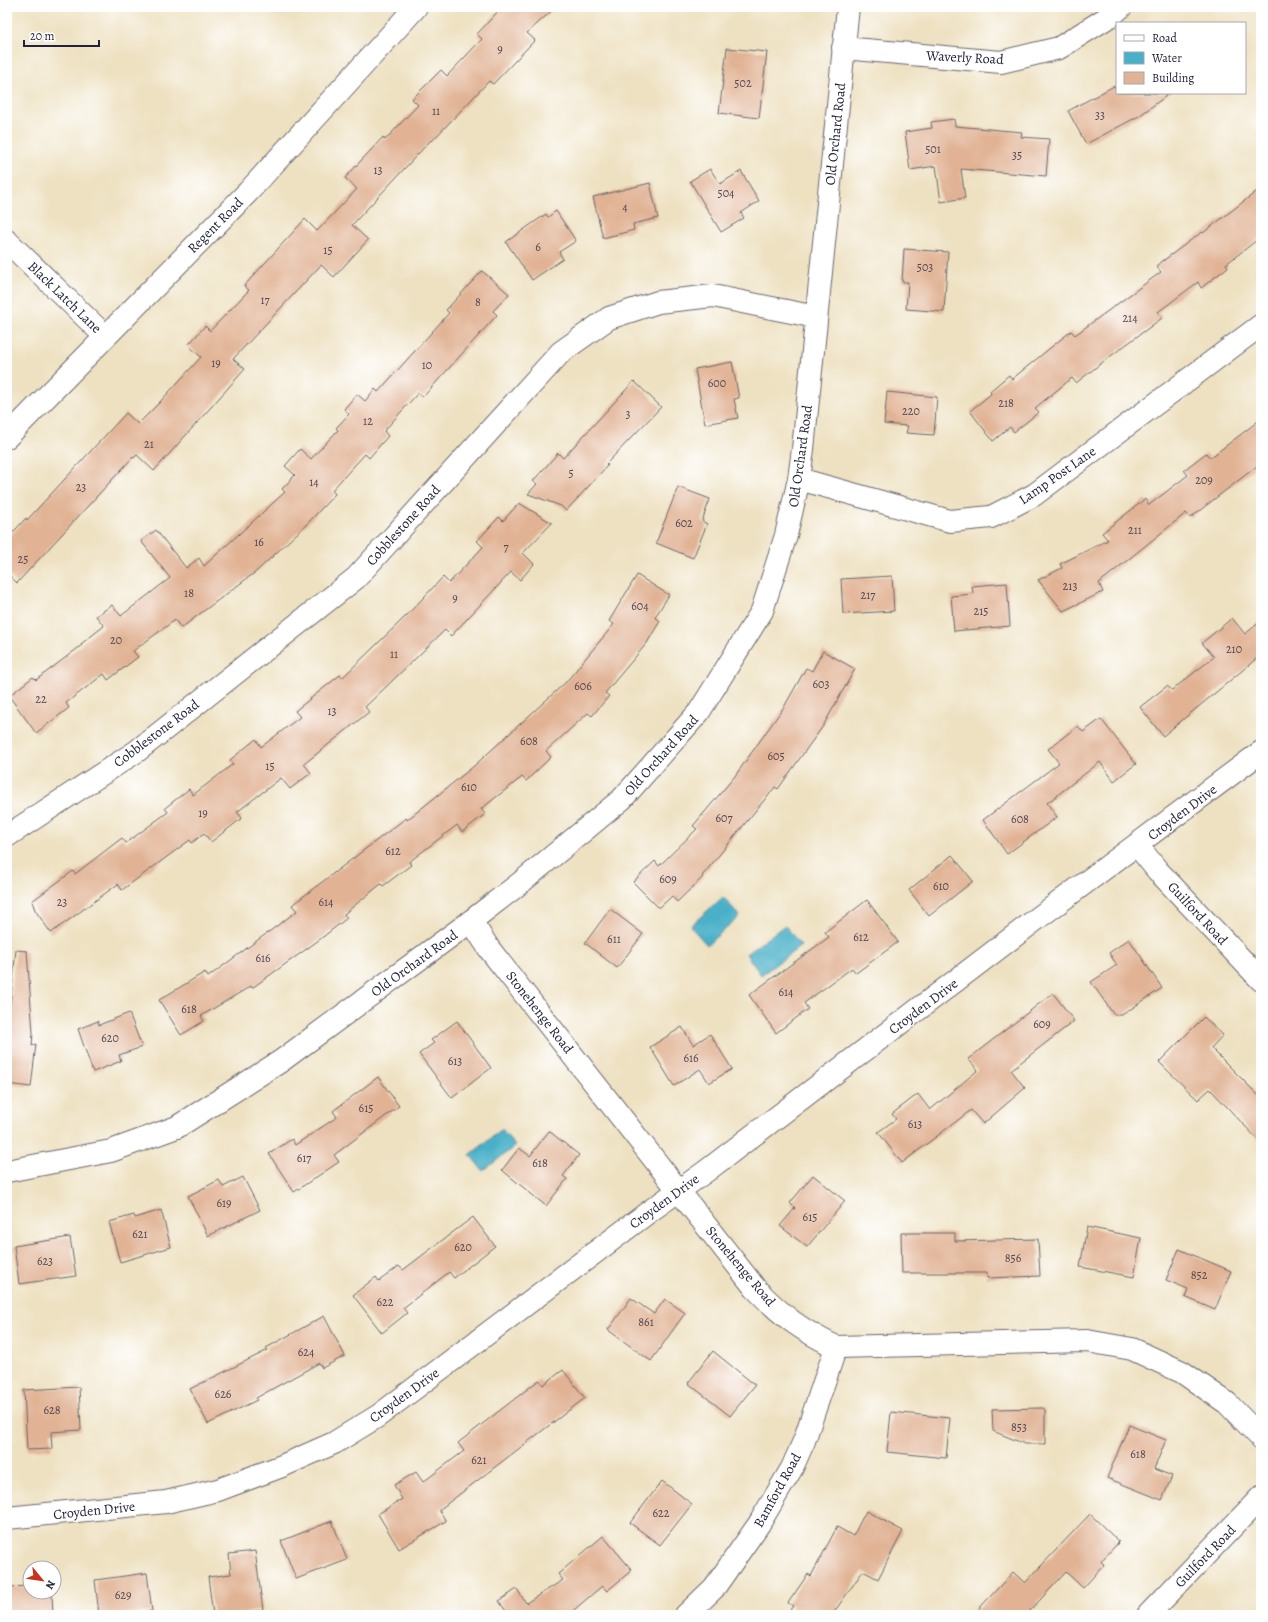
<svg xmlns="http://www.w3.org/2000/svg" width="1268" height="1622" font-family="Alegreya,serif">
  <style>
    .water { fill: #49b0c8; stroke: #366982 }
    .building { fill: #e1b394 }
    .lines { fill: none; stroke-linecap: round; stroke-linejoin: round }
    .minor-casing { stroke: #69656a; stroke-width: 24 }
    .minor { stroke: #fff; stroke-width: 22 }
    .labels { text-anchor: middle; stroke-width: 3; stroke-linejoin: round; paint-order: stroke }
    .number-label { font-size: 12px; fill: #524651 }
    .street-label { font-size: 14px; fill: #22223b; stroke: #fff }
  </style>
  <rect width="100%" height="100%" fill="#fff"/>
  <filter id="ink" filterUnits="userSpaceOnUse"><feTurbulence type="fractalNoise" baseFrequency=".025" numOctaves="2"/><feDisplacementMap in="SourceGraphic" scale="8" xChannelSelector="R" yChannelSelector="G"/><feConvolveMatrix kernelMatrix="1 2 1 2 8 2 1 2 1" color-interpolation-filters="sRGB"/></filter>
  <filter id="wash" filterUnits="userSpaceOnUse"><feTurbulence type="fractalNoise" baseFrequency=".012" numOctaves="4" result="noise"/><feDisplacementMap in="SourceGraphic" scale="16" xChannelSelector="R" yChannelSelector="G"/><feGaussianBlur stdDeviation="0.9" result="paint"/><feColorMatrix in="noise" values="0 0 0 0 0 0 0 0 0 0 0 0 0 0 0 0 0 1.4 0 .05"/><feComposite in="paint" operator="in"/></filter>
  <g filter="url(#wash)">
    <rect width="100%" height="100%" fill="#eee1c1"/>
    <!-- water -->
    <g class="water">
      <path d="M723 897 740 916 707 945 690 926Z"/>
      <path d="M785 925 801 946 761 975 746 954Z"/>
      <path d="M502 1129 515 1146 483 1171 470 1155Z"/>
    </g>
    <g id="blocks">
      <!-- building -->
      <g class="building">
        <path d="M502 7H556L527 33 535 40 493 84 489 81 432 141 431 140 352 225 368 240 334 277 321 265 233 359 245 369 154 471 137 455 134 458 133 457 17 583 7 573V539L26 518 27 520 126 413 138 424 159 403 201 357 188 345 205 326 210 331 249 290 244 286 305 219 317 231 357 189 345 178 383 137 385 140 418 105 412 99 441 70 447 76 482 39 477 34Z"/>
        <path d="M727 48 767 52 759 118 719 113Z"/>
        <path d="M1114 86 1117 93H1170L1139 116 1086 144 1068 111Z"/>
        <path d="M954 119 955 126 1022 132 1021 137 1049 139 1046 176 961 169 965 198 941 202 936 166 910 170 905 132 932 128 931 122Z"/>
        <path d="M710 169 720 184 741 171 759 201 741 213 744 218 721 232 690 181Z"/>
        <path d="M650 183 658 218 633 224 634 230 603 238 593 197Z"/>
        <path d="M1261 188V237L1226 264 1228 267 1201 288 1198 282 1158 312 1162 318 1104 361 1076 383 1072 378 1035 408 1039 412 1014 432 1010 427 993 441 970 411 991 394 990 391 1009 375 1012 379 1071 331 1075 335 1161 272 1156 266 1202 232 1203 233Z"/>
        <path d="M556 211 576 241 559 252 563 259 532 280 506 242 546 214 548 217Z"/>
        <path d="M904 249 948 252 944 312 906 309 908 282H902Z"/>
        <path d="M482 271 509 294 493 311 497 315 423 397 418 393 384 431 388 436 369 458 365 454 332 490 335 494 308 523 257 571 181 628 175 620 133 651 138 657 108 680 104 674 66 703 69 708 36 733 9 696 33 677 36 680 82 645 81 644 104 626 96 616 112 605 121 616 170 578 141 541 156 530 186 568 199 558 204 566 285 492 282 489 295 475 285 466 300 449 311 459 338 430 336 428 349 414 344 409 357 394 365 401 375 389 378 392 449 313 446 310Z"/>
        <path d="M732 362 739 398 734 399 738 418 705 424 695 369Z"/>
        <path d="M634 381 661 407 606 464 608 465 566 511 561 506 528 494 537 484 533 481 558 453 563 458Z"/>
        <path d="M887 392 937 397 934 435 906 433 908 426 884 424Z"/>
        <path d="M1261 419V463L1190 518 1186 513 1099 583 1103 592 1063 611 1038 580 1062 568 1060 564 1108 540 1102 533 1145 499 1149 505 1188 475 1184 470 1206 453 1210 458Z"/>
        <path d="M678 487 710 499 702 521 707 524 693 558 656 543Z"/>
        <path d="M519 503 552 523 523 553 534 564 520 580 511 572 451 636 445 630 365 707 369 712 304 764 311 773 290 789 281 778 237 812 242 818 211 842 204 833 192 843 190 840 122 890 118 884 51 933 35 910 32 901 73 871 75 874 122 838 126 843 168 812 165 808 189 789 193 795 233 764 230 760 256 739 261 747 300 717 295 711 340 675 342 678 406 616 443 577 449 583 483 547 477 541 499 517 503 521Z"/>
        <path d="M637 575 669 595 655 617 660 621 647 643 605 693 609 696 592 716 588 713 546 751 551 757 526 781 522 777 481 809 485 814 462 832 457 825 409 862 411 865 383 886 381 884 344 914 347 918 319 940 252 988 251 986 201 1016 204 1021 181 1035 159 1000 205 972 208 977 297 911 292 905 406 818 407 820 474 766 566 682 614 624 609 621Z"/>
        <path d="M892 576 894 611 843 614 841 579Z"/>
        <path d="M1007 583 1010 626 954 631 951 596 973 594 972 586Z"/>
        <path d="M1232 618 1245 634 1261 621V655L1163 736 1140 707 1167 686 1172 690 1214 657 1202 643Z"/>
        <path d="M823 651 855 669 823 726 778 789 775 787 702 876 703 877 677 902 672 896 659 908 633 882 655 861 659 866 697 829 693 826 735 776 784 707 806 668 812 671Z"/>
        <path d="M1101 719 1136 764 1114 781 1100 762 1047 803 1057 817 1007 854 983 820 1059 763 1048 749 1078 726 1083 732Z"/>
        <path d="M952 855 973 881 929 916 909 890Z"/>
        <path d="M867 900 898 942 856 973 852 968 804 1003 808 1009 776 1033 749 995 829 937 825 932Z"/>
        <path d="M610 909 643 934 617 968 585 943Z"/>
        <path d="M1129 939 1162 988 1122 1015H1114L1091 982 1117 965 1109 953Z"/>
        <path d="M16 950 27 951 33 1033 32 1046 36 1044 31 1087 7 1084V1031Z"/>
        <path d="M1053 993 1074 1021 1011 1070 1025 1088 983 1124 971 1110 902 1163 878 1132 896 1119 892 1114 918 1094 930 1110 978 1070 968 1059Z"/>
        <path d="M129 1013 142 1047 119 1055 121 1061 93 1072 78 1029 98 1021 99 1025Z"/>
        <path d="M1204 1017 1223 1035 1211 1048 1261 1098V1143L1210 1089 1198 1100 1159 1062Z"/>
        <path d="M457 1021 491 1068 452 1098 419 1054 434 1043 431 1040Z"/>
        <path d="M682 1027 693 1045 710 1034 732 1069 709 1083 700 1069 674 1086 650 1047Z"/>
        <path d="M378 1077 399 1106 334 1155 339 1162 294 1192 269 1154 292 1139 295 1145 337 1117 333 1111Z"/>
        <path d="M549 1131 579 1155 563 1176 567 1179 546 1206 502 1170 519 1148 530 1156Z"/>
        <path d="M813 1175 845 1201 807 1247 780 1226 795 1208 790 1203Z"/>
        <path d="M243 1177 260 1210 208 1236 188 1196 219 1180 223 1187Z"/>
        <path d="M161 1210 171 1247 120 1262 109 1222 134 1215 135 1218Z"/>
        <path d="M473 1217 495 1246 454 1278 449 1272 403 1308 407 1313 382 1333 353 1295 376 1277 379 1281 399 1266 403 1270Z"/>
        <path d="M1087 1227 1141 1238 1134 1277 1080 1267Z"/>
        <path d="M901 1233H955V1241L1038 1239 1040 1276 987 1278V1273H902Z"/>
        <path d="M70 1237 76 1276 19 1284 14 1246Z"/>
        <path d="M1179 1249 1231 1271 1215 1310 1185 1297 1188 1289 1166 1280Z"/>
        <path d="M631 1298 654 1314 665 1299 685 1313 651 1361 608 1330Z"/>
        <path d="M324 1316 345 1356 322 1368 319 1363 256 1398 257 1400 208 1424 190 1389 268 1350 266 1348Z"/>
        <path d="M713 1351 755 1385 730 1416 688 1383Z"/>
        <path d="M563 1370 585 1398 439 1510 446 1521 399 1549 378 1514 402 1499 394 1485 416 1472 423 1482 464 1451 458 1443 539 1380 543 1385Z"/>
        <path d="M79 1387 81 1430 51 1432 52 1449 27 1450 24 1390Z"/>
        <path d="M1043 1408 1045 1410V1444H1025L993 1431 992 1409Z"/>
        <path d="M891 1412 950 1418 946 1458 887 1452Z"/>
        <path d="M1129 1425 1166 1440 1154 1469 1172 1476 1162 1500 1107 1478Z"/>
        <path d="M662 1481 692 1504 660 1545 630 1523Z"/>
        <path d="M866 1511 903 1531 878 1579 863 1571 832 1615H786L793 1606 788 1603 808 1574 811 1576 837 1527 853 1536Z"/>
        <path d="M1090 1514 1119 1542 1101 1561 1104 1565 1083 1588 1066 1572 1026 1615H973L1013 1572 1025 1583Z"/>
        <path d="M332 1521 347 1560 296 1579 281 1541Z"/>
        <path d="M603 1536 632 1570 607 1591 602 1586 568 1615H506L508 1614 499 1601 517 1589 526 1603 563 1580 558 1574Z"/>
        <path d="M255 1551 263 1610 230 1615H213L208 1577 231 1574 229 1554Z"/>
        <path d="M147 1573 152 1611 116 1615H99L95 1580Z"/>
        <path d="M28 1586V1592H52L53 1615H7V1587Z"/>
      </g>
    </g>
  </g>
  <g filter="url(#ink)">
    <use href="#blocks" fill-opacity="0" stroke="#69656a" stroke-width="1"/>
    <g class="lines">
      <!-- minor casing -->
      <g class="minor-casing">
        <g id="minor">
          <path d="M843 48 1001 62 1059 48 1113 14 1121 7"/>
          <path d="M7 241 105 336"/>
          <path d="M7 437 248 192 416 7"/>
          <path d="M799 479 950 521 991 517 1034 495 1261 325"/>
          <path d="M7 836 137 751 356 578 561 352 609 318 658 302 713 296 816 317"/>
          <path d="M1137 845 1158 871 1261 980"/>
          <path d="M471 921 490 950 755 1288C782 1316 801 1330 836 1347L1087 1341 1132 1349 1182 1372 1227 1403 1261 1438"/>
          <path d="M7 1171 111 1151 177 1127 281 1061 471 921 519 884 622 799 699 712 762 611 786 535 799 479 803 449 848 7"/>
          <path d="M7 1518 166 1502 218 1490 282 1466 334 1443 378 1416 650 1211 705 1172 1038 918 1261 752"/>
          <path d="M686 1615 714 1588 759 1524 792 1468 804 1441 836 1347"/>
          <path d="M1148 1615 1261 1497"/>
        </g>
      </g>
      <!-- minor -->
      <use href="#minor" class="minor"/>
    </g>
  </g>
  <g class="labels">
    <!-- number labels -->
    <g class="number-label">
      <text x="500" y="53">9</text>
      <text x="743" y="87">502</text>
      <text x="436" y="115">11</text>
      <text x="1100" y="119">33</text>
      <text x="933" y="153">501</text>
      <text x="1017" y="159">35</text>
      <text x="378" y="174">13</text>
      <text x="726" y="197">504</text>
      <text x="625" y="211">4</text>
      <text x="538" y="251">6</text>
      <text x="328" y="254">15</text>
      <text x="925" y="271">503</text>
      <text x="265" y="304">17</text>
      <text x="478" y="306">8</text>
      <text x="1130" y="322">214</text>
      <text x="216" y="367">19</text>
      <text x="427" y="369">10</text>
      <text x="717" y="387">600</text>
      <text x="1006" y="407">218</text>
      <text x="911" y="415">220</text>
      <text x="628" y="418">3</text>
      <text x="368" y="425">12</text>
      <text x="149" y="448">21</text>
      <text x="571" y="477">5</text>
      <text x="1204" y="484">209</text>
      <text x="314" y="486">14</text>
      <text x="81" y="491">23</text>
      <text x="684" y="527">602</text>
      <text x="1135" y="534">211</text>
      <text x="259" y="546">16</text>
      <text x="506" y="551">7</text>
      <text x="23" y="563">25</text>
      <text x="1070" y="590">213</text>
      <text x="189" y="597">18</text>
      <text x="868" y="599">217</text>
      <text x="455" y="602">9</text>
      <text x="640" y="610">604</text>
      <text x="981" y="615">215</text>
      <text x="116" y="644">20</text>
      <text x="1234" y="653">210</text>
      <text x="394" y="658">11</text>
      <text x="821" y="688">603</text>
      <text x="583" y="690">606</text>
      <text x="41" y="703">22</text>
      <text x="332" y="715">13</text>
      <text x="529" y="745">608</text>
      <text x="776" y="760">605</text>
      <text x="270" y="770">15</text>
      <text x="469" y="791">610</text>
      <text x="203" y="817">19</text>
      <text x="724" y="822">607</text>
      <text x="1020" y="823">608</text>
      <text x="393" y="855">612</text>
      <text x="668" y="883">609</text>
      <text x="941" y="890">610</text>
      <text x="62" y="906">23</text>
      <text x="326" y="906">614</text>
      <text x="861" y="941">612</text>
      <text x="614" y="943">611</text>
      <text x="263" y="962">616</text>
      <text x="786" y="996">614</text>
      <text x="189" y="1013">618</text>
      <text x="1042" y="1028">609</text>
      <text x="110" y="1042">620</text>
      <text x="691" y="1062">616</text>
      <text x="455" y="1065">613</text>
      <text x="366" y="1112">615</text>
      <text x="915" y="1128">613</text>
      <text x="304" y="1162">617</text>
      <text x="540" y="1167">618</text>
      <text x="224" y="1207">619</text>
      <text x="810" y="1221">615</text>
      <text x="140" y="1238">621</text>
      <text x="463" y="1251">620</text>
      <text x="1013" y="1262">856</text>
      <text x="45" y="1265">623</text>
      <text x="1199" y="1279">852</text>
      <text x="385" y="1306">622</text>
      <text x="646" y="1326">861</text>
      <text x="306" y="1356">624</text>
      <text x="223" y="1398">626</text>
      <text x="52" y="1414">628</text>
      <text x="1019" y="1431">853</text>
      <text x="1138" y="1458">618</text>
      <text x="479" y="1464">621</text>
      <text x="661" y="1517">622</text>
      <text x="123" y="1599">629</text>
    </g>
    <!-- street labels -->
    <g class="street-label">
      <text transform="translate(965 57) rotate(3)" y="5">Waverly Road</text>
      <text transform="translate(835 134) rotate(-84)" y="5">Old Orchard Road</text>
      <text transform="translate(215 225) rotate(-45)" y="5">Regent Road</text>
      <text transform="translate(65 297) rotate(44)" y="5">Black Latch Lane</text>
      <text transform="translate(800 456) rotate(-82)" y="5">Old Orchard Road</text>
      <text transform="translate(1057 475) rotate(-35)" y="5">Lamp Post Lane</text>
      <text transform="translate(403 525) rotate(-48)" y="5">Cobblestone Road</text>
      <text transform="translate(156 733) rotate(-37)" y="5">Cobblestone Road</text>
      <text transform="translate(661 755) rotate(-48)" y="5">Old Orchard Road</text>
      <text transform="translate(1182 812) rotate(-37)" y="5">Croyden Drive</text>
      <text transform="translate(1198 913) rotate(47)" y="5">Guilford Road</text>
      <text transform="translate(414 963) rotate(-36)" y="5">Old Orchard Road</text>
      <text transform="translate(923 1006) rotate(-37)" y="5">Croyden Drive</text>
      <text transform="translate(540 1012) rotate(52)" y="5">Stonehenge Road</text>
      <text transform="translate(664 1201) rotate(-36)" y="5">Croyden Drive</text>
      <text transform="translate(741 1266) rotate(50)" y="5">Stonehenge Road</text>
      <text transform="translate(404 1395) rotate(-36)" y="5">Croyden Drive</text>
      <text transform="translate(777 1490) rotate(-61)" y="5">Bamford Road</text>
      <text transform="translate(94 1510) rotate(-6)" y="5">Croyden Drive</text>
      <text transform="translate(1205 1556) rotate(-46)" y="5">Guilford Road</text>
    </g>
  </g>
  <!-- margin -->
  <rect width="1268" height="1622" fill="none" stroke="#fff" stroke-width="24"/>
  <!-- legend -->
  <rect x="1116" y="22" width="130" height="72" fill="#ffffff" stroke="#a7a7b1"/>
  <rect x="1124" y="35" width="20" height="6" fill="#ffffff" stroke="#a7a7b1"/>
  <text x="1152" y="42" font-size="12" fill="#22223b">Road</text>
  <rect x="1124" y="52" width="20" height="12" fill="#49b0c8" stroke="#a7a7b1"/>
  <text x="1152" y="62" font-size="12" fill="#22223b">Water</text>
  <rect x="1124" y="72" width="20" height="12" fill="#e1b394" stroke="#a7a7b1"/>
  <text x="1152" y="82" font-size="12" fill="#22223b">Building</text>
  <!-- north arrow -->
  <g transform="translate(42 1580) rotate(119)"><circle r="19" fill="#ffffff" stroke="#a7a7b1"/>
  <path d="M0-3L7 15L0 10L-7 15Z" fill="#c8321e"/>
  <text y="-6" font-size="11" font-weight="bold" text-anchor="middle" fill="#22223b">N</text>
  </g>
  <!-- scale -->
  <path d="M24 40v6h75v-6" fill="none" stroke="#22223b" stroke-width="2"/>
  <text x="30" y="40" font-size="12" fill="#22223b" stroke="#ffffff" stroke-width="3" paint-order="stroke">20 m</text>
</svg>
